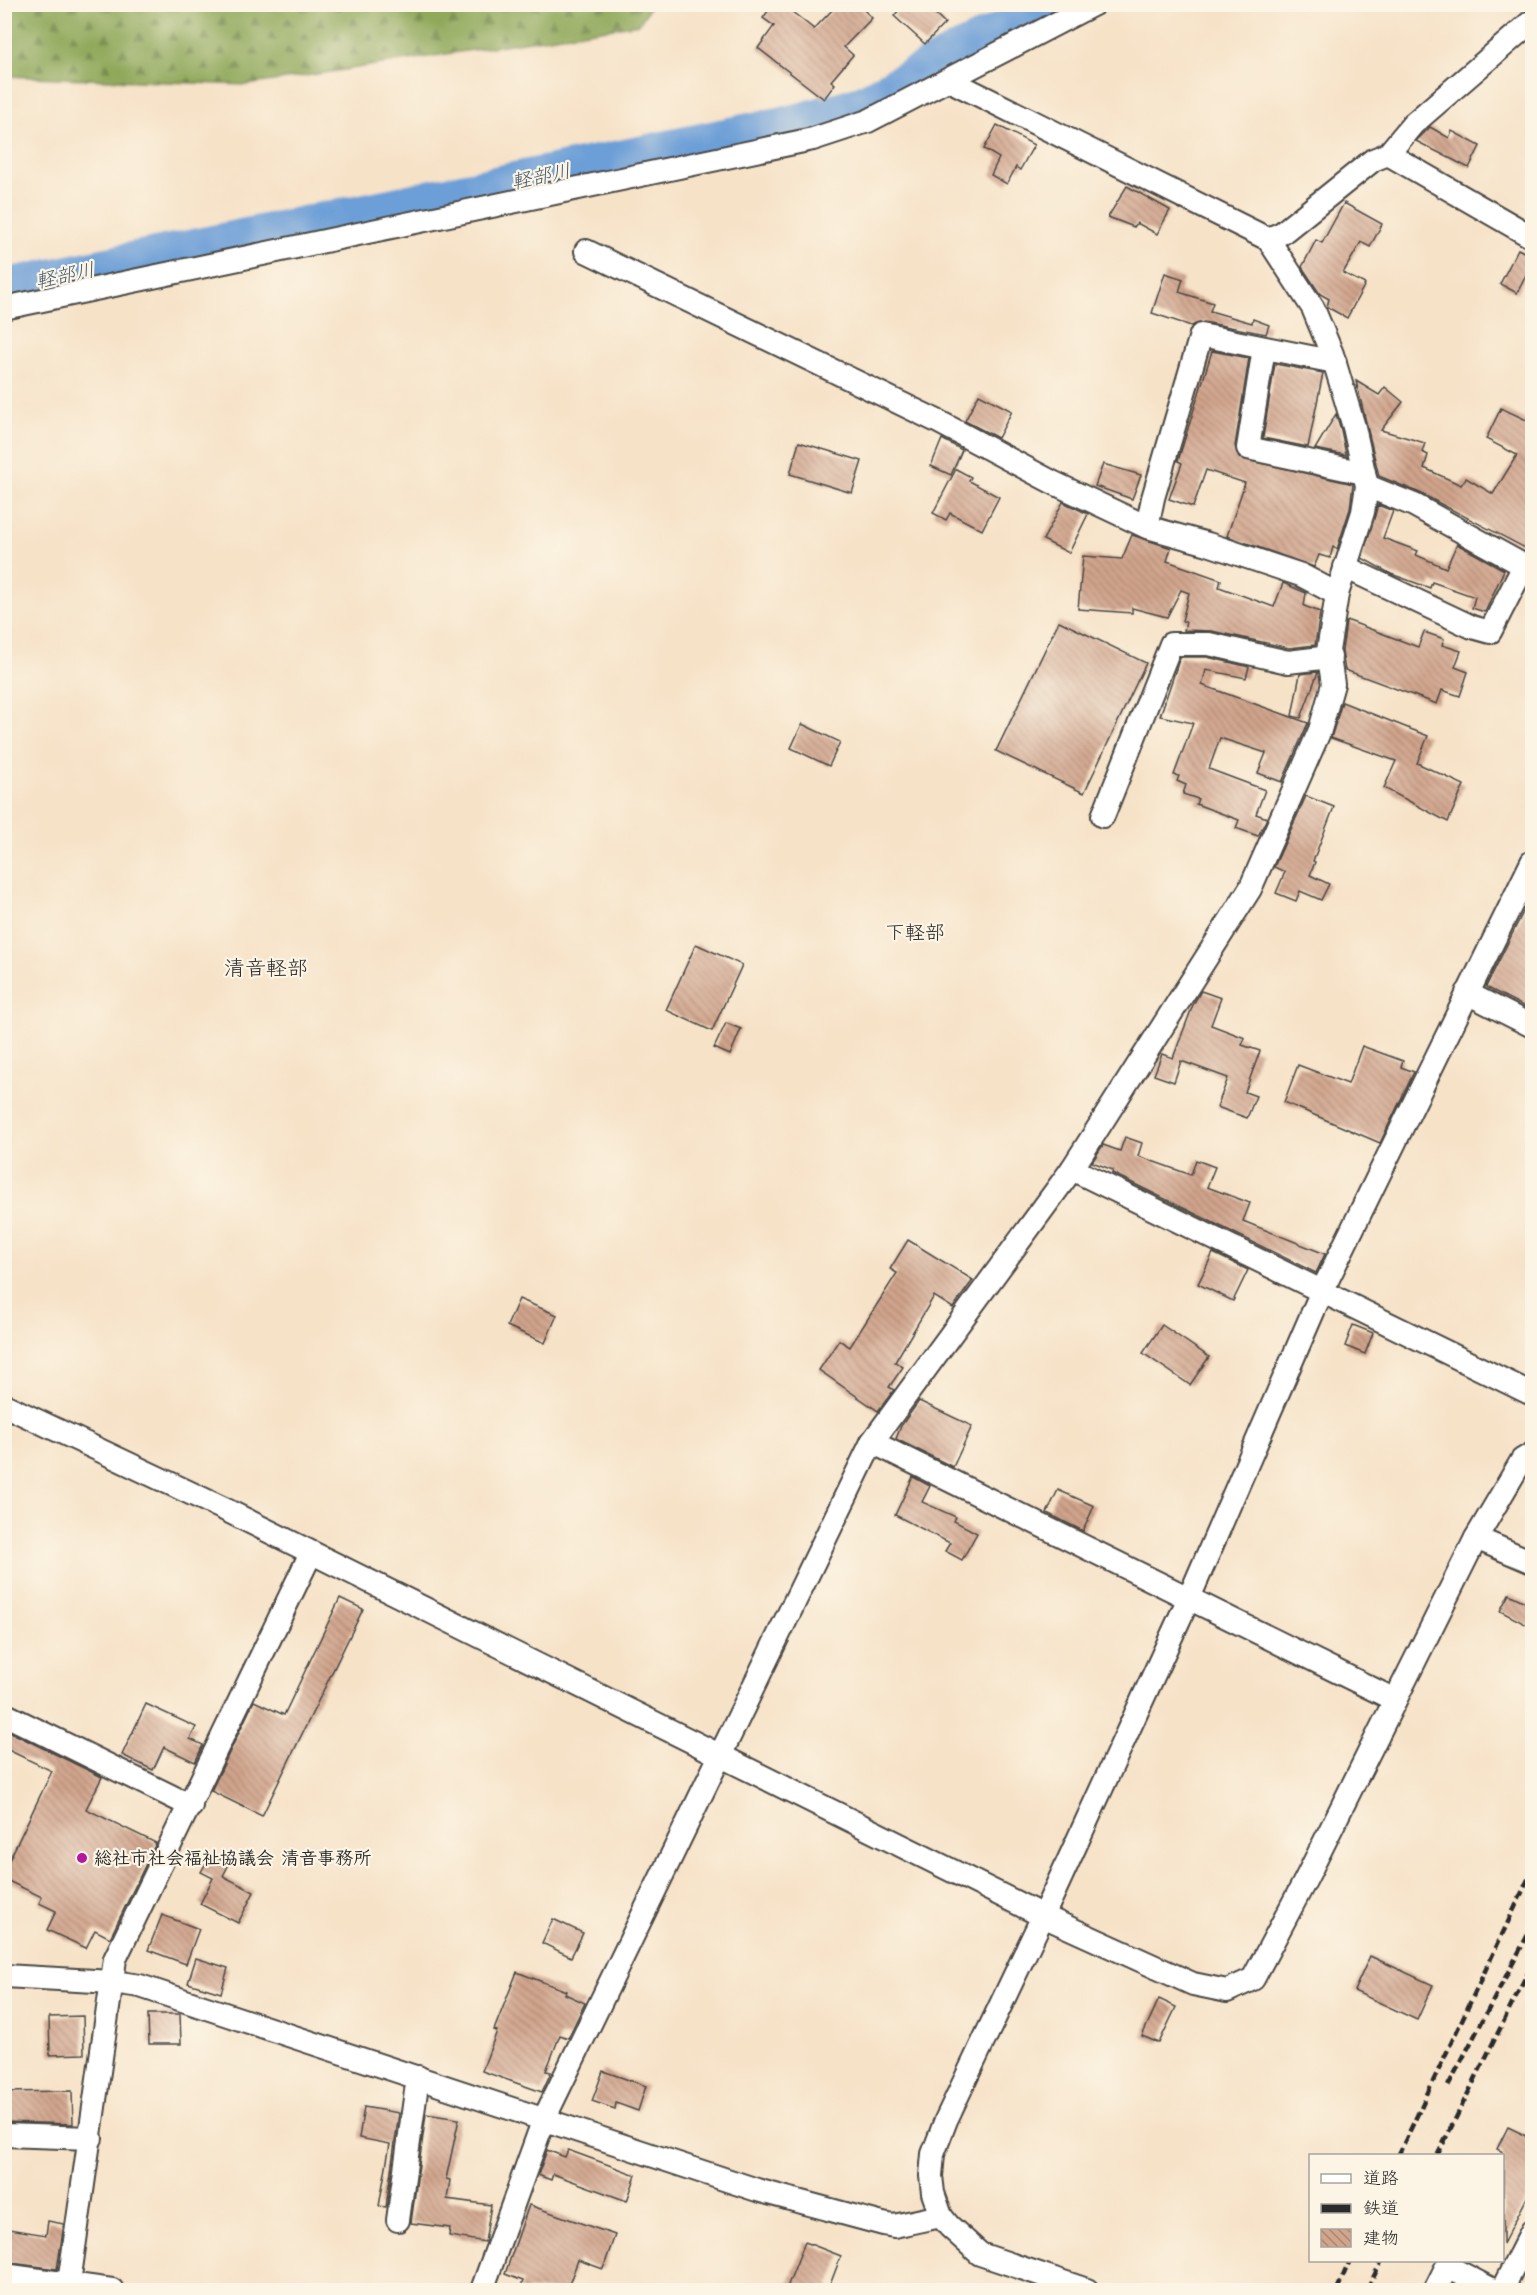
<svg xmlns="http://www.w3.org/2000/svg" width="1537" height="2295" font-family="'Architects Daughter','Klee One',sans-serif">
  <style>
    .forest { fill: url(#forest-firs); stroke: #5d6a42; stroke-width: 1.5 }
    .lines { fill: none; stroke-linecap: round; stroke-linejoin: round }
    .river { stroke: #6c9ed7; stroke-width: 39 }
    .building { fill: url(#building-back-hatch) }
    .minor-casing { stroke: #494642; stroke-width: 26 }
    .minor { stroke: #fff; stroke-width: 22 }
    .rail { stroke: #2b2b2b; stroke-width: 4.5; stroke-dasharray: 9 4.5; stroke-linecap: butt }
    .poi-dot { fill: #b5179e; stroke: #fcf5e5; stroke-width: 2 }
    .labels { text-anchor: middle; stroke-width: 4.5; stroke-linejoin: round; paint-order: stroke }
    .poi-label { font-size: 18px; font-weight: bold; fill: #2b2b2b; stroke: #fcf5e5; text-anchor: start }
    .water-label { font-size: 20px; font-style: italic; fill: #455970; stroke: #fcf5e5 }
    .neighbourhood-label { font-size: 20px; fill: #2b2b2b; stroke: #fcf5e5 }
    .quarter-label { font-size: 21px; fill: #2b2b2b; stroke: #fcf5e5 }
  </style>
  <defs>
    <pattern id="forest-firs" width="22" height="20" patternUnits="userSpaceOnUse" patternTransform="scale(1.5)"><rect width="22" height="20" fill="#8fa85a"/><path d="M5 1l3.5 6h-7zM16 11l3.5 6h-7z" fill="#75894b"/></pattern>
    <pattern id="building-back-hatch" width="6" height="6" patternUnits="userSpaceOnUse" patternTransform="scale(1.5)"><rect width="6" height="6" fill="#d1a48c"/><path d="M-1 5l2 2M0 0l6 6M5-1l2 2" fill="none" stroke="#aa8673"/></pattern>
  </defs>
  <rect width="100%" height="100%" fill="#fcf5e5"/>
  <filter id="ink" filterUnits="userSpaceOnUse"><feTurbulence type="fractalNoise" baseFrequency=".0167" numOctaves="2"/><feDisplacementMap in="SourceGraphic" scale="12" xChannelSelector="R" yChannelSelector="G"/><feConvolveMatrix kernelMatrix="1 2 1 2 8 2 1 2 1" color-interpolation-filters="sRGB"/></filter>
  <filter id="wash" filterUnits="userSpaceOnUse"><feTurbulence type="fractalNoise" baseFrequency=".008" numOctaves="4" result="noise"/><feDisplacementMap in="SourceGraphic" scale="24" xChannelSelector="R" yChannelSelector="G"/><feGaussianBlur stdDeviation="1.35" result="paint"/><feColorMatrix in="noise" values="0 0 0 0 0 0 0 0 0 0 0 0 0 0 0 0 0 1.4 0 .05"/><feComposite in="paint" operator="in"/></filter>
  <g filter="url(#wash)">
    <rect width="100%" height="100%" fill="#f6e2c7"/>
    <!-- forest -->
    <path class="forest" d="M5 4H651V5L639 24 247 85 5 76Z"/>
    <g class="lines">
      <!-- river -->
      <path class="river" d="M4 288 805 121 863 104 951 56 1057 4"/>
    </g>
    <g id="blocks">
      <!-- building -->
      <g class="building">
        <path d="M773 4H782L814 29 838 4H858L872 18 844 47 853 55 831 81 835 84 824 99 758 48 774 26 763 18Z"/>
        <path d="M904 4H925L945 23 925 44 894 16Z"/>
        <path d="M997 125 1034 145 1020 170 1016 167 1007 184 991 175 999 158 984 149Z"/>
        <path d="M1430 127 1449 138 1452 131 1480 146 1469 168 1416 141Z"/>
        <path d="M1127 186 1170 210 1157 234 1137 223 1134 227 1108 217Z"/>
        <path d="M1344 203 1382 224 1370 247 1361 242 1343 273 1365 284 1347 318 1327 307 1329 299 1320 294 1302 267 1316 240 1322 243Z"/>
        <path d="M1518 249 1533 257V262L1517 293 1500 284Z"/>
        <path d="M1165 273 1183 279 1179 292 1213 303 1210 311 1252 323 1253 319 1269 325 1266 334 1204 322 1191 326 1152 313Z"/>
        <path d="M1212 351 1249 358 1235 446 1239 458 1353 484 1350 509 1337 549 1333 547 1330 558 1319 555 1314 567 1227 536 1245 483 1206 470 1193 507 1169 499 1182 463 1178 461Z"/>
        <path d="M1275 364 1323 373 1308 447 1263 438Z"/>
        <path d="M1356 381 1379 395 1385 387 1403 402 1381 430 1425 443 1422 452 1428 455 1424 468 1461 485 1466 478 1493 494 1517 455 1486 439 1501 408 1533 423V552L1420 493 1379 476Z"/>
        <path d="M979 394 1012 411 998 438 965 421Z"/>
        <path d="M1336 414 1341 430 1346 455 1315 449Z"/>
        <path d="M942 439 962 450 951 475 931 466Z"/>
        <path d="M799 442 862 461 852 493 790 474Z"/>
        <path d="M1103 464 1141 475 1132 499 1095 486Z"/>
        <path d="M956 469 971 477 969 481 999 497 982 530 950 513 946 520 933 513Z"/>
        <path d="M1063 502 1088 514 1069 553 1043 540Z"/>
        <path d="M1378 505 1393 511 1383 538 1418 551 1416 555 1446 568 1457 544 1504 570 1485 612 1472 608 1475 597 1432 582 1430 588 1391 574 1362 558Z"/>
        <path d="M1132 535 1171 548 1167 561 1221 580 1219 587 1274 607 1283 583 1306 593 1304 606 1320 612 1315 645 1289 648 1212 631 1184 630 1186 622 1182 621 1189 593 1181 590 1167 617 1132 608V613L1078 609 1083 556 1122 559Z"/>
        <path d="M1059 621 1146 663 1084 793 996 751Z"/>
        <path d="M1349 621 1418 647 1424 632 1444 639 1442 645 1461 651 1455 667 1468 672 1460 696 1442 690 1437 704 1345 670 1342 651 1346 622Z"/>
        <path d="M1180 657H1207L1249 667 1246 678 1206 670 1202 685 1308 723 1282 782 1258 773 1266 753 1220 738 1209 769 1265 790 1256 814 1267 818 1258 836 1236 828 1239 820 1196 804 1198 799 1183 794 1186 785 1177 781 1179 776 1174 775 1193 723 1160 716Z"/>
        <path d="M1318 672 1301 718 1292 716 1300 674Z"/>
        <path d="M1342 702 1428 736 1417 763 1464 785 1448 822 1384 788 1396 761 1331 738Z"/>
        <path d="M802 724 840 742 829 766 791 748Z"/>
        <path d="M1306 796 1334 807 1313 861 1315 862 1310 875 1329 884 1321 900 1300 891 1296 901 1276 893 1285 872 1274 867Z"/>
        <path d="M1533 892V1011L1486 987Z"/>
        <path d="M696 944 742 965 712 1031 666 1010Z"/>
        <path d="M1201 991 1221 998 1211 1025 1245 1038 1242 1045 1260 1051 1245 1092 1256 1096 1247 1118 1217 1107 1228 1078 1181 1061 1174 1082 1154 1075 1162 1054 1173 1058 1193 1005Z"/>
        <path d="M726 1023 741 1029 730 1055 714 1048Z"/>
        <path d="M1362 1046 1403 1061 1401 1067 1414 1072 1380 1143 1284 1102 1298 1065 1348 1084Z"/>
        <path d="M1125 1137 1142 1143 1138 1156 1191 1175 1196 1160 1215 1167 1207 1187 1250 1203 1243 1221 1325 1254 1316 1273 1112 1173 1113 1170 1092 1162 1103 1145 1120 1151Z"/>
        <path d="M908 1240 973 1280 953 1308 934 1296 895 1362 903 1367 889 1387 894 1390 878 1411 819 1370 839 1340 850 1347 897 1273 890 1269Z"/>
        <path d="M1213 1253 1248 1270 1233 1301 1198 1284Z"/>
        <path d="M519 1299 557 1315 545 1343 507 1326Z"/>
        <path d="M1162 1325 1209 1357 1190 1385 1143 1353Z"/>
        <path d="M1353 1325 1373 1333 1365 1354 1345 1346Z"/>
        <path d="M919 1401 972 1426 953 1467 896 1439 901 1426Z"/>
        <path d="M913 1477 930 1486 922 1502 956 1517 954 1521 977 1533 962 1560 945 1551 950 1543 895 1515Z"/>
        <path d="M1058 1490 1094 1506 1083 1531 1047 1513Z"/>
        <path d="M1509 1594 1533 1606V1628L1500 1611Z"/>
        <path d="M340 1598 363 1609 262 1816 211 1791 254 1701 284 1715Z"/>
        <path d="M146 1704 196 1727 190 1739 203 1745 195 1762 164 1747 153 1770 122 1755Z"/>
        <path d="M4 1729 102 1777 86 1809 156 1843 110 1938 95 1930 86 1948 47 1930 56 1911 39 1903 42 1897 4 1879V1871L52 1771 4 1748Z"/>
        <path d="M211 1854 229 1864 223 1876 254 1892 238 1923 200 1904 213 1878 201 1872Z"/>
        <path d="M162 1915 199 1929 186 1964 148 1950Z"/>
        <path d="M553 1919 583 1933 571 1957 542 1943Z"/>
        <path d="M1370 1956 1433 1985 1417 2020 1354 1991Z"/>
        <path d="M196 1958 228 1968 221 1993 188 1983Z"/>
        <path d="M517 1972 566 1991 565 1994 585 2003 568 2038 560 2035 546 2071 551 2072 542 2092 482 2071 497 2031 494 2030Z"/>
        <path d="M1159 1999 1176 2007 1159 2043 1142 2036Z"/>
        <path d="M148 2014H180L181 2044H149Z"/>
        <path d="M83 2016 84 2054 50 2055 49 2017Z"/>
        <path d="M603 2071 646 2086 638 2111 616 2103 615 2109 592 2101Z"/>
        <path d="M72 2091 73 2124 4 2122V2092Z"/>
        <path d="M364 2107 399 2113 386 2207 379 2206 390 2144 359 2138Z"/>
        <path d="M426 2114 459 2119 446 2179 450 2180 447 2199 491 2205 485 2242 449 2236 450 2228 411 2223Z"/>
        <path d="M1508 2127 1533 2139V2186L1503 2244V2152L1497 2149Z"/>
        <path d="M547 2150 565 2157 568 2150 636 2175 627 2201 553 2174 551 2180 538 2175Z"/>
        <path d="M529 2205 615 2235 603 2269 578 2260 567 2290H520L523 2281 505 2274Z"/>
        <path d="M48 2221 64 2224 57 2269 4 2262 9 2229 46 2235Z"/>
        <path d="M805 2242 841 2256 828 2290H786Z"/>
      </g>
    </g>
  </g>
  <g filter="url(#ink)">
    <use href="#blocks" fill-opacity="0" stroke="#494642" stroke-width="1.5"/>
    <g class="lines">
      <!-- minor casing -->
      <g class="minor-casing">
        <g id="minor">
          <path d="M1388 154 1532 237"/>
          <path d="M1268 239 1282 233 1373 160 1388 154 1413 124 1532 21"/>
          <path d="M586 251 937 421 1052 482 1147 527 1208 544 1301 575 1337 594"/>
          <path d="M4 308 813 139 868 121 1094 4"/>
          <path d="M1264 348 1248 448 1364 473"/>
          <path d="M1367 486 1414 505 1532 570"/>
          <path d="M1147 527 1153 498 1201 335 1335 362"/>
          <path d="M1345 567 1472 627 1490 632 1524 566"/>
          <path d="M1103 816 1171 644H1209L1288 662 1330 657"/>
          <path d="M1532 862 1322 1291 1189 1598 1043 1916 1193 1984 1227 1991 1253 1979 1306 1879 1476 1538 1522 1460 1532 1454"/>
          <path d="M1467 993 1532 1026"/>
          <path d="M1072 1169 1532 1394"/>
          <path d="M4 1405 222 1508 1043 1916 946 2120 933 2154 931 2176 933 2193 941 2216 949 2226 980 2254 1087 2290"/>
          <path d="M872 1442 1395 1700"/>
          <path d="M1476 1538 1532 1562"/>
          <path d="M4 1714 191 1806"/>
          <path d="M4 1976 113 1982 140 1986 757 2190 883 2224 894 2226 941 2216"/>
          <path d="M4 2135 91 2138"/>
          <path d="M398 2220 418 2077"/>
          <path d="M4 2275 112 2290"/>
          <path d="M68 2290 115 1959 311 1553"/>
          <path d="M482 2290 544 2119 872 1442 1072 1169 1250 889 1320 730 1333 684 1328 651 1337 594 1363 512 1367 486 1354 427 1332 354 1313 308 1268 239 949 80"/>
          <path d="M1435 2290 1447 2266 1493 2290"/>
          <path d="M1502 2290 1532 2231"/>
        </g>
      </g>
      <!-- minor -->
      <use href="#minor" class="minor"/>
      <!-- rail -->
      <g class="rail">
        <path d="M1448 2086 1532 1927"/>
        <path d="M1398 2156 1532 1871"/>
        <path d="M1437 2156 1532 1964"/>
        <path d="M1337 2290 1350 2260"/>
        <path d="M1367 2290 1382 2260"/>
      </g>
    </g>
  </g>
  <!-- markers -->
  <circle class="poi-dot" cx="82" cy="1858" r="6"/>
  <g class="labels">
    <!-- poi labels -->
    <g class="poi-label">
      <text x="94" y="1864">総社市社会福祉協議会 清音事務所</text>
    </g>
    <!-- water labels -->
    <g class="water-label">
      <text transform="translate(541 176) rotate(-12)" y="7">軽部川</text>
      <text transform="translate(65 275) rotate(-12)" y="7">軽部川</text>
    </g>
    <!-- neighbourhood labels -->
    <g class="neighbourhood-label">
      <text x="915" y="939">下軽部</text>
    </g>
    <!-- quarter labels -->
    <g class="quarter-label">
      <text x="266" y="975">清音軽部</text>
    </g>
  </g>
  <!-- margin -->
  <rect width="1537" height="2295" fill="none" stroke="#fcf5e5" stroke-width="24"/>
  <!-- legend -->
  <rect x="1309" y="2154" width="195" height="108" fill="#fcf5e5" stroke="#a8a49b" stroke-width="1.5"/>
  <rect x="1321" y="2174" width="30" height="9" fill="#ffffff" stroke="#a8a49b" stroke-width="1.5"/>
  <text x="1363" y="2184" font-size="18" fill="#2b2b2b">道路</text>
  <rect x="1321" y="2204" width="30" height="9" fill="#2b2b2b" stroke="#a8a49b" stroke-width="1.5"/>
  <text x="1363" y="2214" font-size="18" fill="#2b2b2b">鉄道</text>
  <rect x="1321" y="2229" width="30" height="18" fill="url(#building-back-hatch)" stroke="#a8a49b" stroke-width="1.5"/>
  <text x="1363" y="2244" font-size="18" fill="#2b2b2b">建物</text>
</svg>
